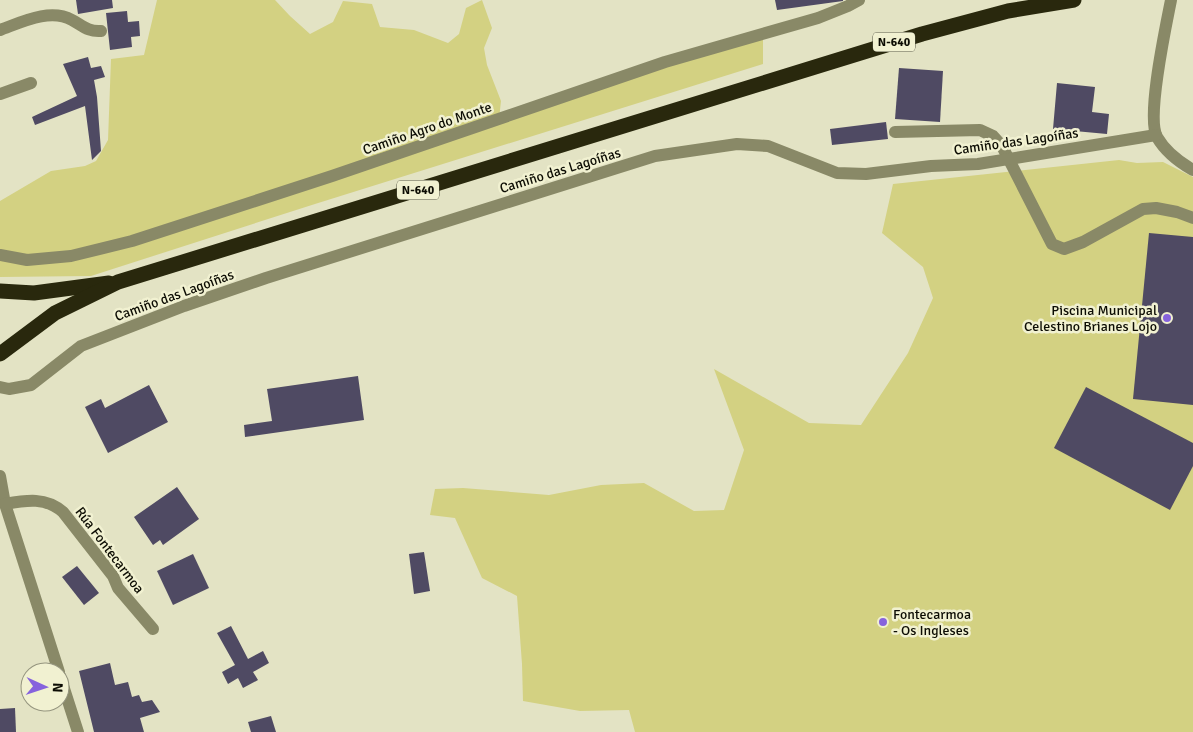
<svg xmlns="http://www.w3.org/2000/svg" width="1193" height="732" font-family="Signika,sans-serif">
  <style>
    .green { fill: #d3d182 }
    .building { fill: #4f4a63 }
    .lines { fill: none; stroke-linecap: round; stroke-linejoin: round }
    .minor { stroke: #898967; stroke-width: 12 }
    .highway { stroke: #29280d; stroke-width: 15 }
    .poi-dot { fill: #8662dd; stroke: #f1f1d1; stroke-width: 2 }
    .labels { text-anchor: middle; stroke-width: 5; stroke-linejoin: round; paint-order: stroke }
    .shield { fill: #f1f1d1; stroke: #515141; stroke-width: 1 }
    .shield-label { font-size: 12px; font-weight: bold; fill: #0c0c03 }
    .street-label { font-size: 14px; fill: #0c0c03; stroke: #f1f1d1 }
    .poi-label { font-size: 14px; fill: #0c0c03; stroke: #f1f1d1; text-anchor: end }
  </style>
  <rect width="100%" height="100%" fill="#e3e3c4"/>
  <!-- green -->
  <g class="green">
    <path d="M157 0H275L290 16 310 34 333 22 343 1 372 4 380 27 414 30 448 43 459 34 466 8 482 0 492 28 484 48 487 65 501 101 499 119 763 34V64L315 204 91 276 0 277V201L51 171 85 166 96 161 108 140 111 59 144 55Z"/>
    <path d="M1119 160 1137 163 1163 162 1193 177V732H635L629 710 580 711 523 701 522 664 517 596 482 578 455 518 430 515 435 489 463 488 549 495 601 485 644 483 694 511 724 510 744 450 714 369 809 423 861 425 908 353 933 298 923 267 882 233 893 184Z"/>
  </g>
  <!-- building -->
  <g class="building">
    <path d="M76 0H112L113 8 78 14Z"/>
    <path d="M775 0H843V1L777 10Z"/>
    <path d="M127 11 128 22 139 21 140 36 131 37 132 47 110 50 106 13Z"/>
    <path d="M88 57 91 68 101 66 105 77 94 80 97 97 101 151 92 160 85 106 35 125 32 117 77 96 63 64Z"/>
    <path d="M899 68 943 71 940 122 895 119Z"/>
    <path d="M1057 83 1095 87 1092 112 1109 114 1107 134 1053 129Z"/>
    <path d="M886 122 888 139 832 145 830 129Z"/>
    <path d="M1149 233 1193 237V405L1133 399Z"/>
    <path d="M358 376 364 420 245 437 244 425 272 421 267 389Z"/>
    <path d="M149 385 168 422 108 453 85 407 101 399 105 408Z"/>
    <path d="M1086 387 1193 443V466L1170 510 1054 448Z"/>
    <path d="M177 487 199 519 163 545 160 540 153 545 134 517Z"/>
    <path d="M424 552 430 591 414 594 409 554Z"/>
    <path d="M193 554 209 588 173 605 157 571Z"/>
    <path d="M77 566 99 593 84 605 62 577Z"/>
    <path d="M231 626 248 659 263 651 269 663 253 672 258 680 243 688 238 678 228 684 222 672 235 665 217 633Z"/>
    <path d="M110 663 115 685 128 682 132 697 139 695 142 702 152 700 160 712 140 718 144 732H94L79 671Z"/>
    <path d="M15 708 16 732H0V709Z"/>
    <path d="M271 716 276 732H251L248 722Z"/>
  </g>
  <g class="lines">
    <!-- minor -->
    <g class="minor">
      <path d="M1171 0C1166 26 1146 117 1157 137 1165 151 1179 162 1193 170"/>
      <path d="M0 30C22 22 50 8 72 20 83 26 88 32 101 31"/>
      <path d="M0 94 31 83"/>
      <path d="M895 132 980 130 993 136 1002 146 1052 244 1064 249 1083 242 1143 209 1156 208 1177 212 1193 218"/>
      <path d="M0 255 27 260 71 256 132 241 332 176 665 62 818 18 848 6 859 0"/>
      <path d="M0 387 9 389 31 385 81 346 184 306 266 278 655 156 737 144 768 146 837 173 866 174 931 166 978 164 1156 135"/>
      <path d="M0 476 5 504 59 672"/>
      <path d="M5 504C27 500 46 497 63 512L113 576 118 588 153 629"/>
      <path d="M60 676 78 732"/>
    </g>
    <!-- highway -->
    <g class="highway">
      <path d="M0 291 34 293 109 283"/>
      <path d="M0 354 55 313 118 282 922 34 1008 11 1074 0"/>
    </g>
  </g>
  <!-- markers -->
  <g class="poi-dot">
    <circle cx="1167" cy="318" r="5"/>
    <circle cx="883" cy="622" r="5"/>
  </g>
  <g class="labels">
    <!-- shield labels -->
    <g class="shield">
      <rect x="873" y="32.5" width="42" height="19" rx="4"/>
      <rect x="397" y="180.5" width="42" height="19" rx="4"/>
    </g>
    <g class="shield-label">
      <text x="894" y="46">N-640</text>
      <text x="418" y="194">N-640</text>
    </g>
    <!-- street labels -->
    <g class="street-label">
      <text transform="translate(427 128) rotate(-19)" y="5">Camiño Agro do Monte</text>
      <text transform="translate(1016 141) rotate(-8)" y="5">Camiño das Lagoíñas</text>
      <text transform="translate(560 170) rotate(-17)" y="5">Camiño das Lagoíñas</text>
      <text transform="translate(174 295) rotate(-20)" y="5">Camiño das Lagoíñas</text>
      <text transform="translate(110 550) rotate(53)" y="5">Rúa Fontecarmoa</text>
    </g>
    <!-- poi labels -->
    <g class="poi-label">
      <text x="1157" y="315">Piscina Municipal<tspan x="1157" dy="16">Celestino Brianes Lojo</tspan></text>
      <text x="893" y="619" text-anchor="start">Fontecarmoa<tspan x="893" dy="16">- Os Ingleses</tspan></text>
    </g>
  </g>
  <!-- north arrow -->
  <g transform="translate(45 687) rotate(93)"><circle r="24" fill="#f1f1d1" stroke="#95957f"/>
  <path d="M0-4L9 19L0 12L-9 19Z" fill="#8662dd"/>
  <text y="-8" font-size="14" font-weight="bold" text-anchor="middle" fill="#0c0c03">N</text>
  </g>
</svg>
